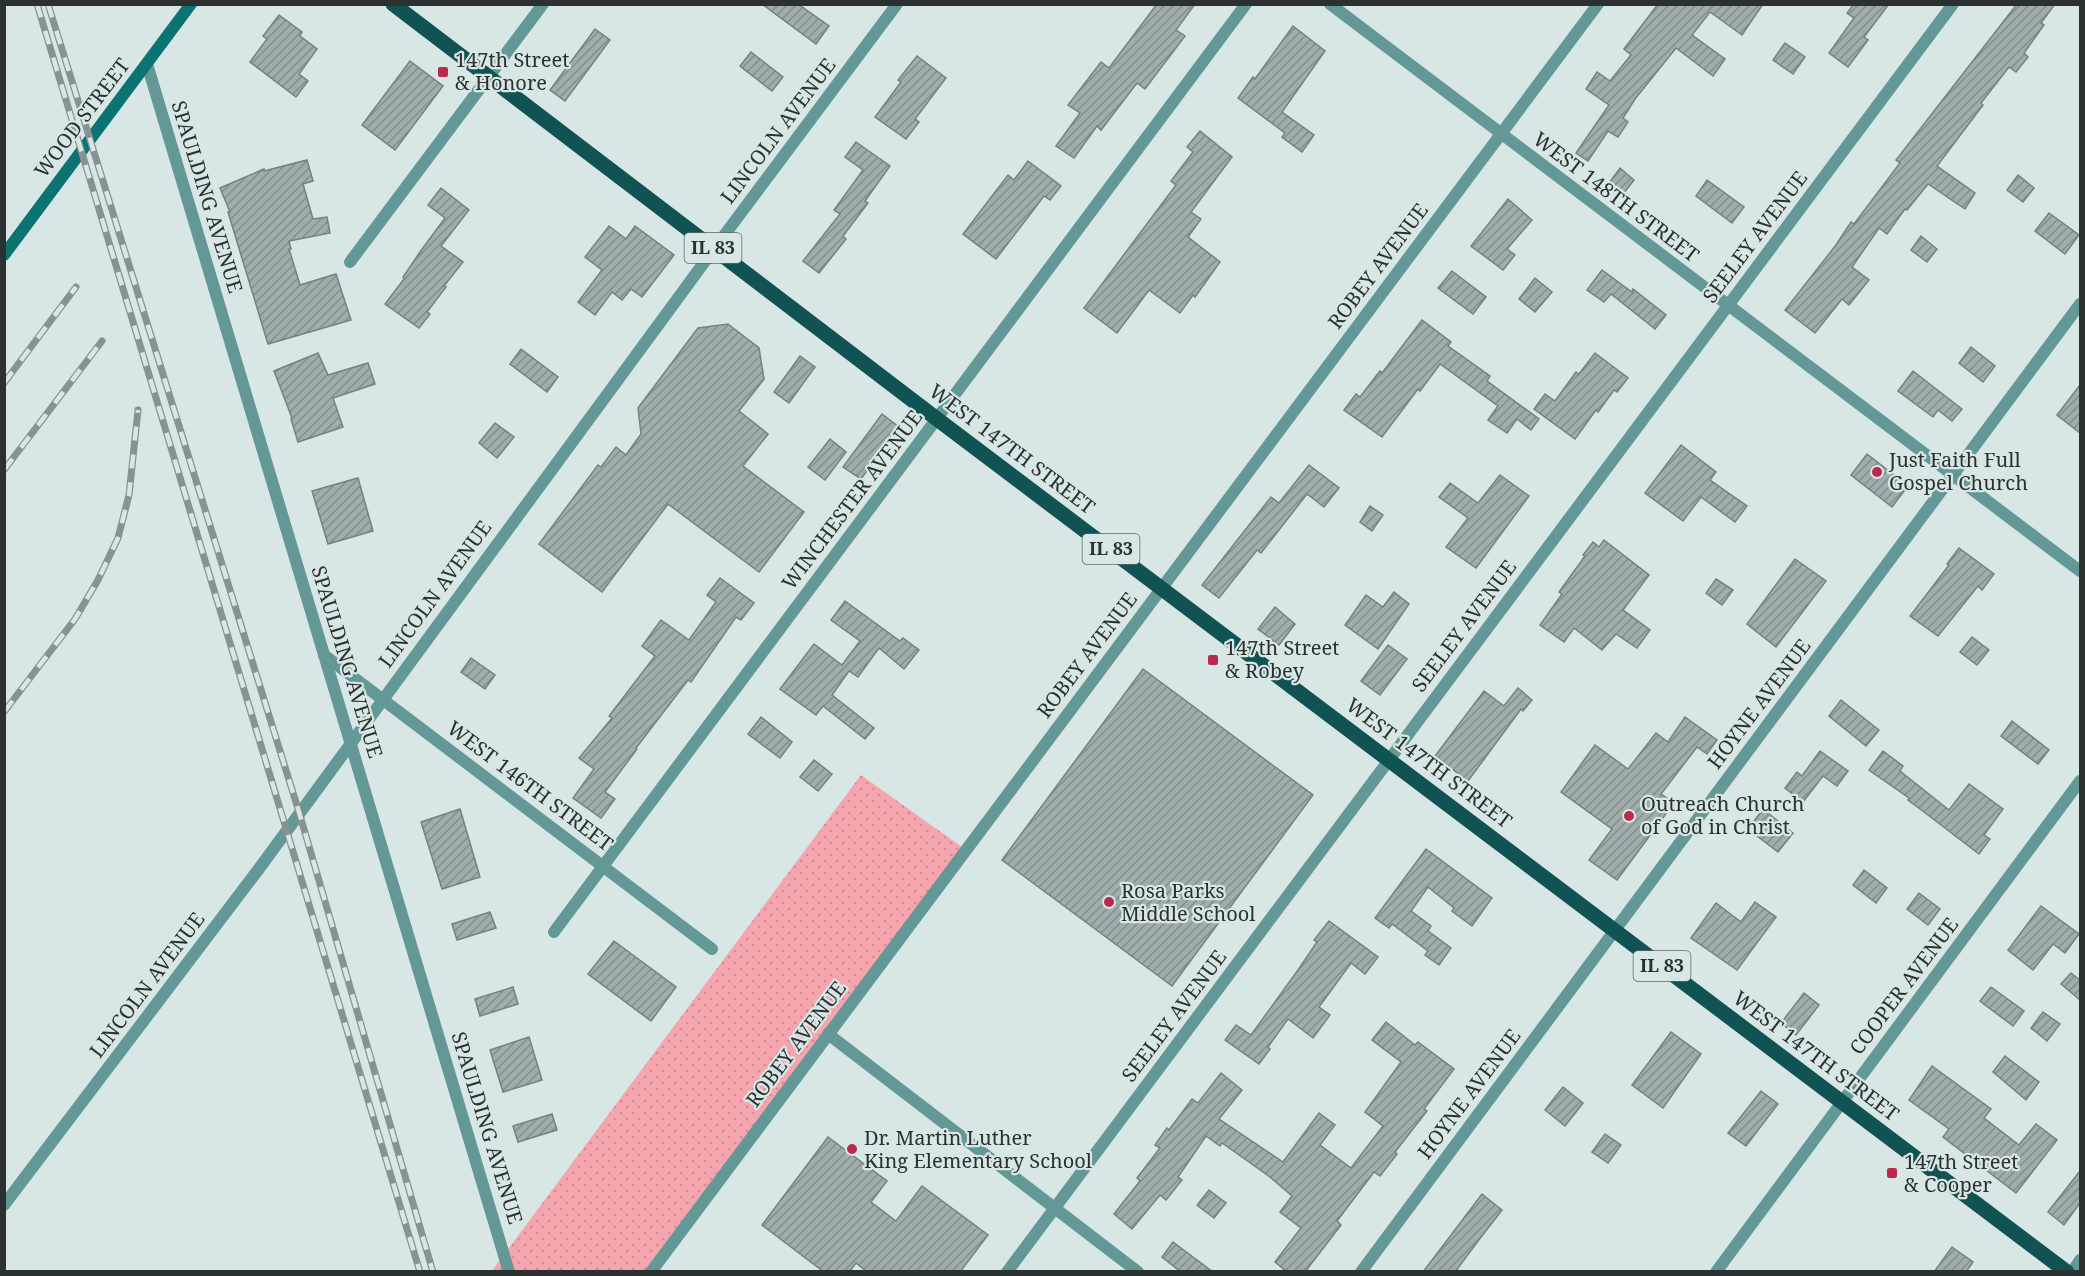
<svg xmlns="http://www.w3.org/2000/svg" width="2085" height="1276" font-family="'Noto Serif',serif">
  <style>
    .grass { fill: url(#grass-dots) }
    .building { fill: url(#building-hatch); stroke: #758181; stroke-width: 1.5 }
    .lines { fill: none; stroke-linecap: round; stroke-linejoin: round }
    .street { stroke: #649896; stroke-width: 12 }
    .secondary { stroke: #0b7372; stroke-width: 12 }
    .primary { stroke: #105352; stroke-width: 15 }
    .rail-casing { stroke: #889291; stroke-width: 7 }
    .rail { stroke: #d8e6e5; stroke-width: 4.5; stroke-dasharray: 14; stroke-linecap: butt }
    .poi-dot { fill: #ba2a4d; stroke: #d8e6e5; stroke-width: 2 }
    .labels { text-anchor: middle; stroke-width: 4.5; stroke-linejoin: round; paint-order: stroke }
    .shield { fill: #d8e6e5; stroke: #5f6766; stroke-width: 1.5 }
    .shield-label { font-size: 18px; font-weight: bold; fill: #2b3030 }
    .poi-label { font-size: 20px; fill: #2b3030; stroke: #d8e6e5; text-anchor: start }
    .street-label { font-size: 20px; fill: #2b3030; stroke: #d8e6e5 }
  </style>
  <defs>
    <pattern id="grass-dots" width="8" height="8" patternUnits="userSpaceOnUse" patternTransform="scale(1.5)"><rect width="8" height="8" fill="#f5a5ad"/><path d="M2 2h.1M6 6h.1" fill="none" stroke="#d28e95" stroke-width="1.8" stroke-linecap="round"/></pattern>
    <pattern id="building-hatch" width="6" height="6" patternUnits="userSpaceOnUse" patternTransform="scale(1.5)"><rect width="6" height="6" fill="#a0adac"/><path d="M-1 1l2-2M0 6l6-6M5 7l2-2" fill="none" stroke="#838d8c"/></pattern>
  </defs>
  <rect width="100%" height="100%" fill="#d8e6e5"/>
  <!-- grass -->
  <path class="grass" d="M861 775 966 850 651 1271 491 1272Z"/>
  <!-- building -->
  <g class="building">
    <path d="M762 4H798L829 26 816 44Z"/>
    <path d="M1157 4H1195L1176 30 1185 36 1145 89 1137 83 1101 130 1097 126 1074 158 1056 146 1080 113 1068 105 1101 62 1109 68Z"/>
    <path d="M1658 4H1763L1742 35 1710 12 1692 35 1725 59 1713 76 1676 48 1635 99 1623 118 1628 122 1618 137 1608 131 1588 161 1576 153 1609 105 1586 89 1597 72 1610 81 1631 55 1624 49Z"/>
    <path d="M1854 4H1889L1864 37 1868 40 1848 67 1829 53 1854 18 1847 13Z"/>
    <path d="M2017 4H2055L2041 23 2044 25 2024 53 2028 57 2016 72 2009 67 1981 103 1983 105 1937 166 1975 193 1965 209 1928 184 1907 210 1905 209 1887 234 1879 228 1852 267 1869 280 1849 305 1842 299 1815 333 1785 310 1836 245 1851 222 1854 224 1900 163 1896 160Z"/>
    <path d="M279 15 302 32 300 36 317 49 299 74 308 81 296 97 250 62 267 39 263 36Z"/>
    <path d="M1293 26 1325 51 1282 112 1314 135 1302 152 1282 137 1285 133 1238 98 1253 77 1255 79Z"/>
    <path d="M595 29 610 40 565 101 550 90Z"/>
    <path d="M1785 43 1805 57 1793 74 1773 60Z"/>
    <path d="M751 52 783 77 772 91 740 66Z"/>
    <path d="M917 56 946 78 915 119 919 122 906 139 875 117 901 82 898 80Z"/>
    <path d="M410 61 443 86 395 150 362 125Z"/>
    <path d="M1200 131 1232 157 1191 212 1201 219 1188 237 1220 262 1195 297 1193 295 1180 313 1149 290 1117 333 1084 308 1176 185 1171 181 1193 152 1187 147Z"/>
    <path d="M856 142 890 166 865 201 868 203 843 236 846 239 819 273 803 261 840 214 834 210 863 170 845 157Z"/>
    <path d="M307 160 313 181 303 184 313 219 327 217 330 233 289 241 291 249H289L300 285 336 274 351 320 268 344 228 212H230L220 188 264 169V171Z"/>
    <path d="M1028 161 1061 186 1050 200 1044 196 996 259 963 234 1008 175 1014 180Z"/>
    <path d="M1620 168 1634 180 1623 194 1609 183Z"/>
    <path d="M2018 175 2034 188 2023 202 2007 190Z"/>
    <path d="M1707 180 1744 207 1732 223 1696 196Z"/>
    <path d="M441 188 469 210 441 246 463 262 444 286 446 287 427 312 430 314 419 328 385 304 404 279 403 277 420 252 445 218 428 205Z"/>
    <path d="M1508 199 1532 220 1507 249 1515 255 1503 270 1471 246Z"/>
    <path d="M2049 213 2079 235 2065 254 2035 231Z"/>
    <path d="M609 226 626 239 635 226 674 255 642 297 631 289 622 300 612 292 595 315 578 302 602 270 585 257Z"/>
    <path d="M1921 236 1937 249 1927 262 1911 250Z"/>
    <path d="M1602 270 1632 292 1633 289 1666 315 1655 329 1611 294 1604 302 1587 290Z"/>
    <path d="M1452 271 1486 297 1473 314 1438 288Z"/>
    <path d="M1535 278 1552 292 1535 312 1519 299Z"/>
    <path d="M1422 320 1451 342 1448 346 1490 376 1487 381 1539 419 1531 430 1517 419 1507 433 1488 420 1498 406 1440 364 1420 391 1418 389 1382 437 1344 410 1356 394 1360 397 1380 371 1382 373Z"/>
    <path d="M728 324 759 348 764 379 739 411 768 434 743 466 804 512 759 572 668 504 602 592 539 544 598 465 601 467 616 447 626 455 641 434 638 408 698 328Z"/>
    <path d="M1971 347 1995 366 1983 382 1959 363Z"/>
    <path d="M521 349 558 377 547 392 510 364Z"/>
    <path d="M318 353 328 375 368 363 375 384 333 398 343 427 298 442 291 419 292 418 274 371Z"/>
    <path d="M1595 353 1628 378 1617 392 1614 390 1598 412 1596 410 1575 439 1534 409 1545 394 1555 401 1576 372 1579 374Z"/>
    <path d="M800 356 815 367 789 403 774 392Z"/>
    <path d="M1913 371 1962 409 1952 421 1938 410 1933 417 1898 391Z"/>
    <path d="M2080 385V433L2057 415Z"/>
    <path d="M882 414 899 427 861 479 843 467Z"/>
    <path d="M495 423 514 437 497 458 479 443Z"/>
    <path d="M830 439 846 452 825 480 808 467Z"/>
    <path d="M1681 445 1716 472 1710 480 1747 506 1735 522 1701 497 1683 521 1645 493Z"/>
    <path d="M1867 454 1908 486 1892 507 1851 475Z"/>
    <path d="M1309 465 1339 488 1324 507 1307 494 1261 553 1257 550 1219 598 1202 585 1271 497 1279 503Z"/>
    <path d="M1500 475 1529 496 1476 568 1446 547 1468 518 1439 497 1450 483 1478 503Z"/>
    <path d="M358 478 373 531 328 544 312 491Z"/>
    <path d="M1370 506 1383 515 1372 531 1360 522Z"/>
    <path d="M1604 540 1649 575 1623 610 1650 630 1637 648 1616 634 1602 650 1574 628 1564 642 1540 625 1562 594 1559 592 1585 556 1583 555 1593 542 1599 547Z"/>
    <path d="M1959 548 1994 574 1982 590 1978 586 1938 636 1910 616 1949 565 1947 564Z"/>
    <path d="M1795 559 1826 581 1776 647 1747 624Z"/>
    <path d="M720 578 754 603 741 620 736 617 691 682 688 680 636 748 637 749 605 792 615 799 601 818 573 798 594 769 579 758 612 718 609 716 655 656 642 646 661 620 689 640 716 602 707 595Z"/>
    <path d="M1716 579 1733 590 1722 605 1706 593Z"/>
    <path d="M1394 592 1409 604 1378 649 1345 625 1366 595 1383 607Z"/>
    <path d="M845 601 900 641 903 638 919 650 904 669 879 648 858 677 849 671 832 695 874 728 865 739 823 706 816 715 780 689 814 644 842 665 860 641 831 620Z"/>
    <path d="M1275 607 1295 624 1279 645 1258 629Z"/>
    <path d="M1972 637 1989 650 1977 665 1960 652Z"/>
    <path d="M1388 645 1407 659 1380 695 1361 681Z"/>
    <path d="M471 658 495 675 485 689 461 672Z"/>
    <path d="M1143 669 1313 795 1172 986 1002 860Z"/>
    <path d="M1518 688 1532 700 1523 711 1521 709 1468 781 1435 756 1484 691 1504 706Z"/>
    <path d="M1841 700 1879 730 1866 746 1829 716Z"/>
    <path d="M761 717 792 742 780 758 748 734Z"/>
    <path d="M1685 717 1717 740 1707 754 1697 747 1661 794 1674 803 1617 880 1589 860 1612 829 1561 792 1595 745 1628 769 1656 733 1668 742Z"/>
    <path d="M2012 721 2049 750 2038 764 2001 736Z"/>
    <path d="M1820 751 1848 771 1837 786 1823 776 1803 802 1785 788 1797 772 1802 776Z"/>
    <path d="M1883 751 1903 766 1900 771 1949 810 1969 784 2003 809 1984 835 1990 839 1979 854 1924 812 1908 800 1909 798 1869 770Z"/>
    <path d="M814 760 832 774 818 791 800 777Z"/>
    <path d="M460 809 480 877 442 889 421 822Z"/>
    <path d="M1763 809 1793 833 1778 852 1748 829Z"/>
    <path d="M1426 849 1492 898 1472 926 1452 911 1454 908 1428 887 1411 911 1431 926 1428 931 1451 948 1439 965 1425 955 1428 951 1392 924 1389 928 1375 918Z"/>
    <path d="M1864 870 1887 888 1876 903 1853 885Z"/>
    <path d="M1919 893 1940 909 1928 925 1907 909Z"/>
    <path d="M1755 902 1776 917 1737 970 1691 938 1716 903 1741 922Z"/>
    <path d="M2041 906 2079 934 2065 953 2053 944 2033 970 2008 950Z"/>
    <path d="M490 912 496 928 457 940 452 924Z"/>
    <path d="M1329 921 1378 957 1365 974 1351 963 1319 1007 1330 1015 1313 1038 1288 1019 1268 1047 1270 1049 1259 1064 1225 1040 1236 1025 1251 1035 1298 970 1317 942 1314 940Z"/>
    <path d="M614 941 676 987 651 1021 588 974Z"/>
    <path d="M2071 973 2080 980V1000L2061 984Z"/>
    <path d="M513 987 518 1004 480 1016 475 999Z"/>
    <path d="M1991 987 2024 1011 2013 1026 1980 1001Z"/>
    <path d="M1804 993 1819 1005 1796 1035 1781 1023Z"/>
    <path d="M2043 1012 2060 1024 2047 1041 2031 1028Z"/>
    <path d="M1386 1022 1415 1045 1418 1042 1454 1069 1424 1109 1427 1111 1395 1152 1397 1154 1380 1176 1374 1172 1337 1221 1341 1225 1305 1272H1287L1275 1262 1301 1228 1280 1212 1292 1196 1270 1177 1222 1143 1220 1146 1206 1136 1178 1177 1182 1180 1166 1200 1160 1195 1132 1229 1114 1214 1140 1181 1137 1178 1160 1148 1155 1145 1167 1128 1169 1130 1192 1099 1198 1103 1221 1073 1242 1090 1219 1119 1283 1162 1319 1113 1335 1125 1320 1145 1351 1168 1383 1126 1365 1112 1401 1062 1372 1040Z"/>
    <path d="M1671 1032 1701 1054 1663 1108 1632 1085Z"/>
    <path d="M529 1037 542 1080 503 1092 490 1050Z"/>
    <path d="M2005 1056 2039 1082 2026 1100 1993 1072Z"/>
    <path d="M1932 1066 1991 1109 1984 1118 2019 1145 2036 1124 2057 1140 2016 1193 1943 1137 1949 1129 1909 1100Z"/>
    <path d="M1563 1087 1583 1103 1565 1126 1545 1110Z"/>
    <path d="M1761 1091 1778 1104 1746 1146 1728 1133Z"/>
    <path d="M552 1114 557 1130 518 1142 513 1126Z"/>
    <path d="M1605 1134 1621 1145 1608 1163 1592 1152Z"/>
    <path d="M828 1137 887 1181 871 1202 896 1221 922 1186 988 1235 960 1272H867L856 1263 849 1272H824L762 1225Z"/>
    <path d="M2080 1171V1203L2064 1225 2048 1212Z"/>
    <path d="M1209 1190 1226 1203 1214 1218 1197 1205Z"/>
    <path d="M1482 1194 1502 1210 1478 1241 1455 1272H1423Z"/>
    <path d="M1173 1242 1213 1272H1181L1162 1257Z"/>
    <path d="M1952 1247 1973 1262 1966 1272H1934Z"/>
  </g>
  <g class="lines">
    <!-- street -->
    <g class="street">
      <path d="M1330 4 2080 571"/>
      <path d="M147 64 509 1272"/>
      <path d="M350 262 543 4"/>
      <path d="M324 655 712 949"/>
      <path d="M554 932 1246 4"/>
      <path d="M828 1034 1138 1272"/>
      <path d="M4 1205 258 870 714 249 897 4"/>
      <path d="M651 1272 1598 4"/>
      <path d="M1007 1272 1953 4"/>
      <path d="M1361 1272 2080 304"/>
      <path d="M1716 1272 2080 781"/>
      <path d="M2072 1272 2080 1260"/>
    </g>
    <!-- secondary -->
    <path class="secondary" d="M4 255 191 4"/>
    <!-- primary -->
    <path class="primary" d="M393 4 937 419 2067 1272"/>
    <!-- rail casing -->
    <g class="rail-casing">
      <g id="rail">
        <path d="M37 4 420 1272"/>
        <path d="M48 4 299 812 433 1272"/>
        <path d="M4 383 76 287"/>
        <path d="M4 470 102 341"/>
        <path d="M4 712 75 619 98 580 118 538 129 495 138 410"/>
      </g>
    </g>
    <!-- rail -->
    <use href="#rail" class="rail"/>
  </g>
  <!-- markers -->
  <g class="poi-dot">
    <rect x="437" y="66" width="12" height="12" rx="3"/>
    <circle cx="1877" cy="472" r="6"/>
    <rect x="1207" y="654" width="12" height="12" rx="3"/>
    <circle cx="1629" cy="816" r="6"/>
    <circle cx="1109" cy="902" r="6"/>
    <circle cx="852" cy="1149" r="6"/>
    <rect x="1886" y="1167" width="12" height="12" rx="3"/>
  </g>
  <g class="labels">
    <!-- shield labels -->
    <g class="shield">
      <rect x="684.5" y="233" width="57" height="30" rx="4.5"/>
      <rect x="1082.5" y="534" width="57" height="30" rx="4.5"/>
      <rect x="1633.5" y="951" width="57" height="30" rx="4.5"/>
    </g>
    <g class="shield-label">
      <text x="713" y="254">IL 83</text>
      <text x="1111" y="555">IL 83</text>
      <text x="1662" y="972">IL 83</text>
    </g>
    <!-- poi labels -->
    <g class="poi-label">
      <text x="455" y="67">147th Street<tspan x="455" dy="23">&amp; Honore</tspan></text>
      <text x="1889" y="467">Just Faith Full<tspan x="1889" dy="23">Gospel Church</tspan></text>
      <text x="1225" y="655">147th Street<tspan x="1225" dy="23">&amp; Robey</tspan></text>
      <text x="1641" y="811">Outreach Church<tspan x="1641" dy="23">of God in Christ</tspan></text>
      <text x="1121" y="898">Rosa Parks<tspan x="1121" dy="23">Middle School</tspan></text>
      <text x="864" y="1145">Dr. Martin Luther<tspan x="864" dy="23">King Elementary School</tspan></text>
      <text x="1904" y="1169">147th Street<tspan x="1904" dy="23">&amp; Cooper</tspan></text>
    </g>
    <!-- street labels -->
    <g class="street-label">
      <text transform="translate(82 118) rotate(-53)" y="7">WOOD STREET</text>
      <text transform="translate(778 131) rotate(-53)" y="7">LINCOLN AVENUE</text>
      <text transform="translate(207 197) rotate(73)" y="7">SPAULDING AVENUE</text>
      <text transform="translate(1616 197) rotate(37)" y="7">WEST 148TH STREET</text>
      <text transform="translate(1755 237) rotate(-53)" y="7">SEELEY AVENUE</text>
      <text transform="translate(1378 266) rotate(-53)" y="7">ROBEY AVENUE</text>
      <text transform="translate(1012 449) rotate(37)" y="7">WEST 147TH STREET</text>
      <text transform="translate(852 500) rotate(-53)" y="7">WINCHESTER AVENUE</text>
      <text transform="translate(435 594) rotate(-54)" y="7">LINCOLN AVENUE</text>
      <text transform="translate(1464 626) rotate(-53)" y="7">SEELEY AVENUE</text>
      <text transform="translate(1087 655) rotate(-53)" y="7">ROBEY AVENUE</text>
      <text transform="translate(347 662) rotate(73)" y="7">SPAULDING AVENUE</text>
      <text transform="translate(1759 704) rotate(-53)" y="7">HOYNE AVENUE</text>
      <text transform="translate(1429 763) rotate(37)" y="7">WEST 147TH STREET</text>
      <text transform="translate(530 786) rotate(37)" y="7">WEST 146TH STREET</text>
      <text transform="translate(147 985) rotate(-53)" y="7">LINCOLN AVENUE</text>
      <text transform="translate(1904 986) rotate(-53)" y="7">COOPER AVENUE</text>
      <text transform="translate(1174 1016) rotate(-53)" y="7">SEELEY AVENUE</text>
      <text transform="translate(796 1044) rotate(-53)" y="7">ROBEY AVENUE</text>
      <text transform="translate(1816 1056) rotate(37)" y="7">WEST 147TH STREET</text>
      <text transform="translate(1469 1094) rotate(-53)" y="7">HOYNE AVENUE</text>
      <text transform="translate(487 1128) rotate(73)" y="7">SPAULDING AVENUE</text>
    </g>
  </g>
  <!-- border -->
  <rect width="2085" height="1276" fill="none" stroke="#2b3030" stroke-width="12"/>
</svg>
